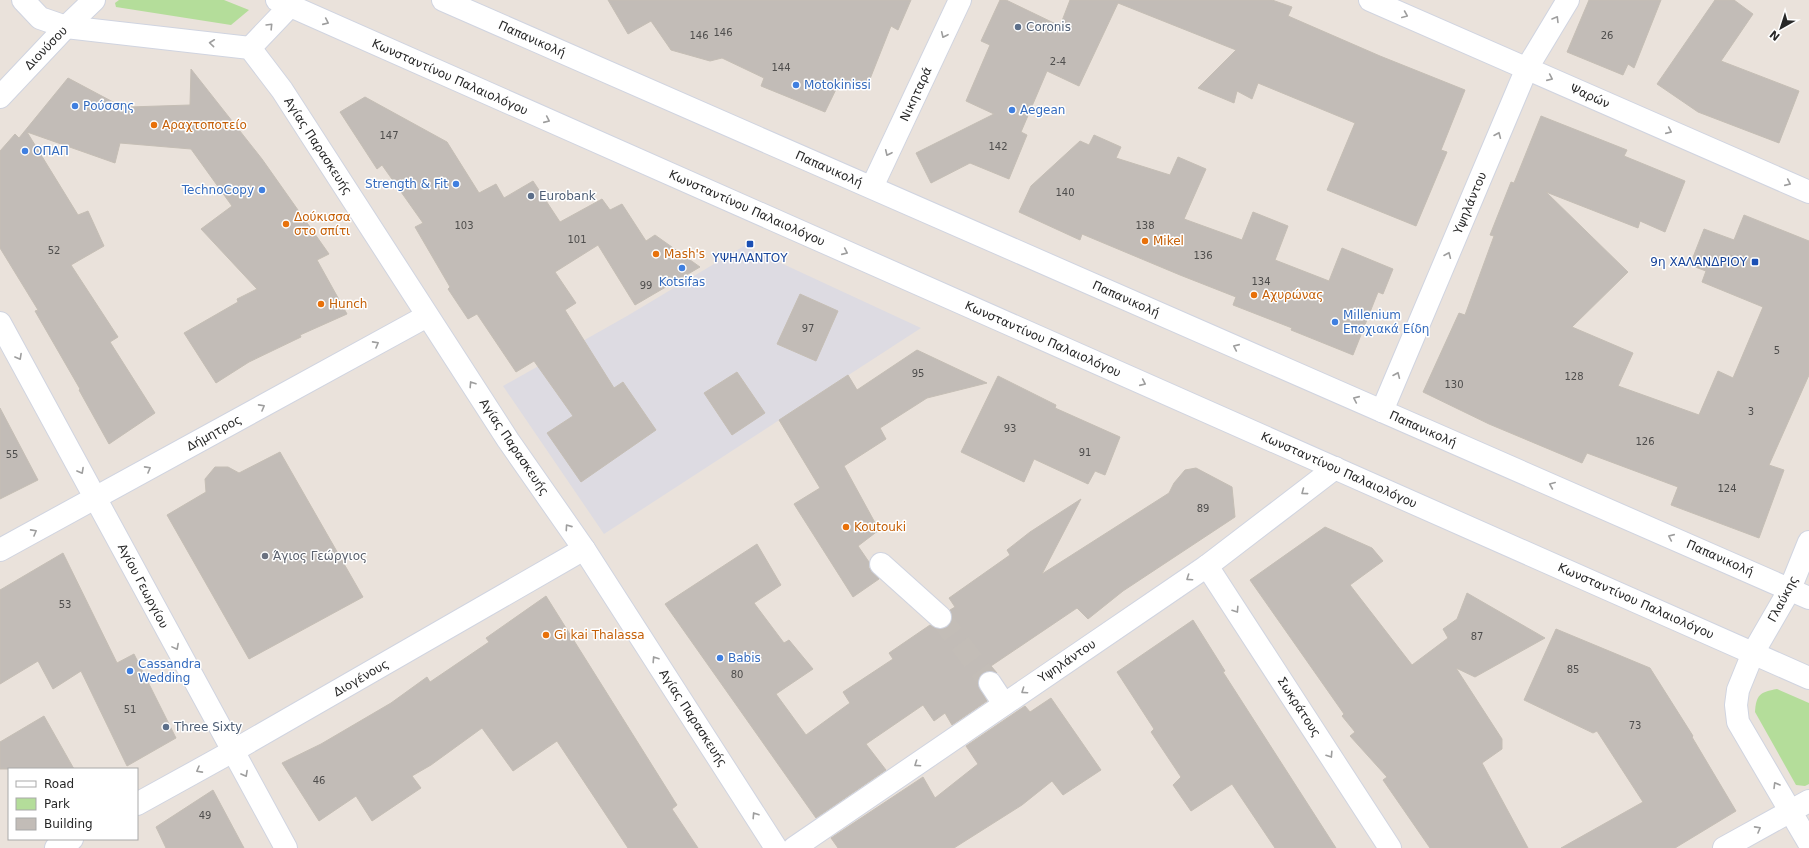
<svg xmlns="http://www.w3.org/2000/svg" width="1809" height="848" font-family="'DejaVu Sans',sans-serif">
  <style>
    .industrial { fill: #dddbe2 }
    .green { fill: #b4dd9a }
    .building { fill: #c2bcb7; stroke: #c5beb5 }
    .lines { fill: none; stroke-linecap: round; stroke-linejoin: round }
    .street-tunnel { stroke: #c3bdb7; stroke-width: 22; stroke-dasharray: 22 11; stroke-linecap: butt }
    .street-casing { stroke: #d0d4e0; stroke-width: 24 }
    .secondary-casing { stroke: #d0d4e0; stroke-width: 24 }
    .street { stroke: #fff; stroke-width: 22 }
    .secondary { stroke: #fff; stroke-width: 22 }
    .oneway { stroke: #9e9e9e }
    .service-dot { fill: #5c6f8a; stroke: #fff; stroke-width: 1.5 }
    .shop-dot { fill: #3f7fe0; stroke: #fff; stroke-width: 1.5 }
    .food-dot { fill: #e8710a; stroke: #fff; stroke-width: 1.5 }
    .transit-dot { fill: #1a4fb4; stroke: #fff; stroke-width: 1.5 }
    .worship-dot { fill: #6b7280; stroke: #fff; stroke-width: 1.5 }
    .labels { text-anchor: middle; stroke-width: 3; stroke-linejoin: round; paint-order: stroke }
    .number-label { font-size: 10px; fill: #4e4d4c }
    .service-label { font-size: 12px; fill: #4e5e75; stroke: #fff; text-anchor: start }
    .street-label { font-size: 12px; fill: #282828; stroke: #fff }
    .shop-label { font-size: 12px; fill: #366cbe; stroke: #fff; text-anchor: start }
    .food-label { font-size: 12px; fill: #c56008; stroke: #fff; text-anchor: start }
    .transit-label { font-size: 12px; fill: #164399; stroke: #fff }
    .worship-label { font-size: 12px; fill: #5b616d; stroke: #fff; text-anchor: start }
  </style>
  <rect width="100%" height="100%" fill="#eae2db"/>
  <!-- industrial -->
  <path class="industrial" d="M744 246 921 328 604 534 503 386 627 316Z"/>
  <!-- green -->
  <g class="green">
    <path d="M119 0H224L249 10 231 25 116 7 115 3Z"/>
    <path d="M1777 689 1809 703V784L1805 786 1796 785 1755 712C1756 695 1760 692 1777 689Z"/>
  </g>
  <!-- building -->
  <g class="building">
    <path d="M608 0H911L898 30 891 26 866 89 841 79 825 112 761 86 764 78 722 58 710 61 671 50 651 21 628 34Z"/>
    <path d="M1000 0H1006L1060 26 1070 0H1272L1292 7 1288 16 1380 56 1465 90 1441 150 1447 152 1416 226 1327 190 1355 123 1258 83 1252 99 1237 91 1234 103 1198 88 1236 50 1118 3 1079 86 1047 71 1021 132 1027 135 1009 179 970 163 931 183 916 153 994 114 966 101 990 45 981 41Z"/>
    <path d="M1589 0H1661L1634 68 1628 64 1623 75 1567 52Z"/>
    <path d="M1715 0H1734L1753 14 1721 61 1799 91 1779 143 1698 112 1657 84Z"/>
    <path d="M191 69 262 159 329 254 317 260 347 314 300 335 301 337 249 362 216 383 184 333 238 302 237 299 257 289 201 229 232 206 191 149 120 143 115 163 27 132 78 215 88 211 104 246 71 265 118 337 110 342 155 413 109 444 79 390 80 389 35 311 38 310 0 248V151L15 134 19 138 68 78 113 102 129 107 190 105Z"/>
    <path d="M365 97 447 142 479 193 496 184 504 198 533 181 560 222 602 199 610 210 622 204 646 241 655 235 700 267 635 305 598 245 555 272 576 303 565 310 614 388 623 382 656 430 581 482 547 433 573 416 534 361 516 372 477 314 468 319 448 289 450 287 415 227 423 223 382 165 377 169 340 112Z"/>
    <path d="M1541 116 1627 150 1624 156 1685 181 1665 232 1640 221 1638 228 1546 192 1628 272 1572 327 1633 353 1618 386 1699 415 1718 371 1733 378 1763 307 1702 282 1706 271 1690 265 1704 229 1734 240 1744 215 1809 241V375L1769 465 1784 470 1759 538 1671 505 1678 487 1587 453 1582 463 1489 424 1423 392 1459 313 1465 315 1494 236 1490 235 1511 182 1514 183Z"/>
    <path d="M1094 135 1121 147 1116 158 1170 175 1178 157 1206 169 1184 219 1242 240 1253 212 1288 226 1275 260 1329 281 1342 248 1393 269 1383 294 1378 292 1353 355 1291 330 1292 328 1233 305 1236 297 1180 275 1082 234 1080 240 1019 212 1031 186 1080 141 1089 145Z"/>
    <path d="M800 294 838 311 816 361 777 344Z"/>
    <path d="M917 350 987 383 927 398 880 428 886 439 844 466 879 530 858 546 869 562V568L879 579 853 597 794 504 820 488 779 420 848 375 857 390Z"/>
    <path d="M737 372 765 413 732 435 704 393Z"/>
    <path d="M998 376 1056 405 1055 408 1120 437 1105 475 1095 471 1088 484 1034 459 1024 482 961 452Z"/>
    <path d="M0 408 38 480 0 499Z"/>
    <path d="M280 452 363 597 249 659 167 515 206 492 205 479 215 467H228L239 473Z"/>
    <path d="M1196 468 1232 487 1235 517 1123 591 1088 619 1077 608 991 666 997 673 990 671 983 673 979 678 978 684 987 701 952 725 945 713 934 721 923 705 866 744 886 770 816 818 665 604 757 544 781 585 754 603 784 643 789 640 813 669 776 694 806 735 850 703 843 692 893 659 889 653 930 625 938 629H943L949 626 952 619 950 610 955 607 949 598 1010 555 1007 550 1030 532 1081 499 1042 574 1169 493 1174 483 1185 470Z"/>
    <path d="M1325 527 1372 548 1383 561 1350 585 1412 665 1448 638 1443 629 1457 619 1467 593 1545 638 1475 677 1456 668 1502 739V749L1482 763 1528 848H1430L1383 780 1387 777 1350 736 1355 732 1342 716 1344 714 1250 580Z"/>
    <path d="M63 553 117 663 134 654 176 738 127 766 81 671 53 689 38 661 0 684V590Z"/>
    <path d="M546 596 677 805 672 809 698 848H628L557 741 513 771 482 728 431 765 412 776 421 788 372 821 356 796 319 821 282 763 321 744 391 703 427 677 430 682 489 642 486 638Z"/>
    <path d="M1193 620 1225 671 1223 672 1336 848H1275L1232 784 1191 811 1173 785 1181 777 1151 732 1154 729 1117 672Z"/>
    <path d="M1556 629 1650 668 1693 736 1692 737 1736 811 1675 848H1561L1643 802 1597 731 1593 733 1524 700Z"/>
    <path d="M1051 698 1101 770 1063 795 1052 781 1022 805 954 848H838L831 838 923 777 935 798 978 764 966 746 1025 706 1030 712Z"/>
    <path d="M44 716 74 769H0V742Z"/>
    <path d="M213 790 244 848H166L156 827Z"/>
  </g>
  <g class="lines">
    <!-- street-tunnel -->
    <path class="street-tunnel" d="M940 617 990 683"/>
    <!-- street casing -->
    <g class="street-casing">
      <g id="street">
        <path d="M23 0 40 18 66 27"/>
        <path d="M872 187 960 0"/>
        <path d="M1382 411 1527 68 1568 0"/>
        <path d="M1809 542 1790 589 1753 653 1738 690 1736 705 1738 722 1809 843"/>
        <path d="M0 550 427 316"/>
        <path d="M881 564 940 617"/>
        <path d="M1207 566 1390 848"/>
        <path d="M990 683 1004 704"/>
        <path d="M137 804 233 751 584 549"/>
        <path d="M56 848 72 839"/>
        <path d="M794 848 1207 566 1335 468"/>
        <path d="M1724 848 1809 801"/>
      </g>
    </g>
    <!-- secondary casing -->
    <g class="secondary-casing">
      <g id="secondary">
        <path d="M277 0 1809 678"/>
        <path d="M443 0 1809 598"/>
        <path d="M1370 0 1809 192"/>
        <path d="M66 27 250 48 282 90 508 440 584 549 776 848"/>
        <path d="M250 48 290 6"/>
        <path d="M0 97 66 27 94 0"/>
        <path d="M0 323 286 848"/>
      </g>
    </g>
    <!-- street -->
    <use href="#street" class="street"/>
    <!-- secondary -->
    <use href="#secondary" class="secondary"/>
  </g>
  <!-- one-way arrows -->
  <defs><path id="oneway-chevron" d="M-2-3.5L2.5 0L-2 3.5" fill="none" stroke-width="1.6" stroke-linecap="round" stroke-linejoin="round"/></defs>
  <g class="oneway">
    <use href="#oneway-chevron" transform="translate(1405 15) rotate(23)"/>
    <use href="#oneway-chevron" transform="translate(1556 19) rotate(-59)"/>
    <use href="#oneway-chevron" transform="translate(326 22) rotate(24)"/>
    <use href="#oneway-chevron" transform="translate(270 26) rotate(-46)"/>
    <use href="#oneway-chevron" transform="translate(944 35) rotate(115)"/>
    <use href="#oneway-chevron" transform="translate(212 43) rotate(-174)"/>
    <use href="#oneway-chevron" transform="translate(1550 78) rotate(24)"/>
    <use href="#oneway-chevron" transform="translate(547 120) rotate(24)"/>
    <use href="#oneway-chevron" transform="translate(1669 131) rotate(24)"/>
    <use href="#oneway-chevron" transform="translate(1498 135) rotate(-67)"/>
    <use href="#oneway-chevron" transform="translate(888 153) rotate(115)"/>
    <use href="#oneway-chevron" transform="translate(1788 183) rotate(24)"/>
    <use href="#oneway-chevron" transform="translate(845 252) rotate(24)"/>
    <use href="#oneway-chevron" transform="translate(1448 255) rotate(-67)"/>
    <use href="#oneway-chevron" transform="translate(376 344) rotate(-29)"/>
    <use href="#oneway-chevron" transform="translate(1236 347) rotate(-156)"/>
    <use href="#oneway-chevron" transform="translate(19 357) rotate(61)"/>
    <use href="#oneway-chevron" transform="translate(1397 375) rotate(-67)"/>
    <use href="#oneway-chevron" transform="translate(1143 383) rotate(24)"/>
    <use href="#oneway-chevron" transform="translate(472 384) rotate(-123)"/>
    <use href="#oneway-chevron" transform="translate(1356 399) rotate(-156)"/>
    <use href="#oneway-chevron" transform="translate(262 407) rotate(-29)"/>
    <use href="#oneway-chevron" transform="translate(148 469) rotate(-29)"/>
    <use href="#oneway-chevron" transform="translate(81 471) rotate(61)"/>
    <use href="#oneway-chevron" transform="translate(1552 485) rotate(-157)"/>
    <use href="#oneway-chevron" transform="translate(1304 492) rotate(143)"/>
    <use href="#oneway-chevron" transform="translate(568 527) rotate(-125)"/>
    <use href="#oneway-chevron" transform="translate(34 532) rotate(-29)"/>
    <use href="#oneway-chevron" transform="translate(1671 537) rotate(-156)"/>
    <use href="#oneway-chevron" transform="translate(1189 578) rotate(146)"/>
    <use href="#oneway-chevron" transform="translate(1236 610) rotate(57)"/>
    <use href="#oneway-chevron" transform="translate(176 647) rotate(62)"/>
    <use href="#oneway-chevron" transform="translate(655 659) rotate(-123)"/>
    <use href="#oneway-chevron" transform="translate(1024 691) rotate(146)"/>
    <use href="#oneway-chevron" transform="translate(1330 755) rotate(57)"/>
    <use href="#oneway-chevron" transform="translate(917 764) rotate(146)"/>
    <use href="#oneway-chevron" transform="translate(199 770) rotate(151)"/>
    <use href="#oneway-chevron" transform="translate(245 774) rotate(61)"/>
    <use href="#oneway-chevron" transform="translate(1776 785) rotate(-121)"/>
    <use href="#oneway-chevron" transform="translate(755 815) rotate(-123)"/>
    <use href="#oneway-chevron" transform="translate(1758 829) rotate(-29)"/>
  </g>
  <!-- markers -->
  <g class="service-dot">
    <circle cx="1018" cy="27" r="4"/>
    <circle cx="531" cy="196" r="4"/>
    <circle cx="166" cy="727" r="4"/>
  </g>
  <g class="shop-dot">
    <circle cx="796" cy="85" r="4"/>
    <circle cx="75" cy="106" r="4"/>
    <circle cx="1012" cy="110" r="4"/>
    <circle cx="25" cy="151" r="4"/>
    <circle cx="456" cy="184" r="4"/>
    <circle cx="262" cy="190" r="4"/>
    <circle cx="682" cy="268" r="4"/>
    <circle cx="1335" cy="322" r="4"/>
    <circle cx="720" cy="658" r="4"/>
    <circle cx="130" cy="671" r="4"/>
  </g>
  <g class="food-dot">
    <circle cx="154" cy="125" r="4"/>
    <circle cx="286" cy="224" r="4"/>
    <circle cx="1145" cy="241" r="4"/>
    <circle cx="656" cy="254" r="4"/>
    <circle cx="1254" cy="295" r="4"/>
    <circle cx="321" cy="304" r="4"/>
    <circle cx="846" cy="527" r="4"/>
    <circle cx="546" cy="635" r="4"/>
  </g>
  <g class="transit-dot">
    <rect x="746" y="240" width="8" height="8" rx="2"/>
    <rect x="1751" y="258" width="8" height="8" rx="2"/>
  </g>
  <circle class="worship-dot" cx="265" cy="556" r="4"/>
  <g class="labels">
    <!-- number labels -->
    <g class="number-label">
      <text x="723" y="36">146</text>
      <text x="699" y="39">146</text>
      <text x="1607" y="39">26</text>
      <text x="1058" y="65">2-4</text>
      <text x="781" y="71">144</text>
      <text x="389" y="139">147</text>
      <text x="998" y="150">142</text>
      <text x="1065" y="196">140</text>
      <text x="464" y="229">103</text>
      <text x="1145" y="229">138</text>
      <text x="577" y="243">101</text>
      <text x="54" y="254">52</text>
      <text x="1203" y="259">136</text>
      <text x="1261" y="285">134</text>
      <text x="646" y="289">99</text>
      <text x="808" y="332">97</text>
      <text x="1777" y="354">5</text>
      <text x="918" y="377">95</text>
      <text x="1574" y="380">128</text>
      <text x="1454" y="388">130</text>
      <text x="1751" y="415">3</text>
      <text x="1010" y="432">93</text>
      <text x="1645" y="445">126</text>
      <text x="1085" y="456">91</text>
      <text x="12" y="458">55</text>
      <text x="1727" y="492">124</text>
      <text x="1203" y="512">89</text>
      <text x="65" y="608">53</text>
      <text x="1477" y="640">87</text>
      <text x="1573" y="673">85</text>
      <text x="737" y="678">80</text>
      <text x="130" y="713">51</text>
      <text x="1635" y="729">73</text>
      <text x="319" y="784">46</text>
      <text x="205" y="819">49</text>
    </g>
    <!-- service labels -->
    <g class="service-label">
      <text x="1026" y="31">Coronis</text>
      <text x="539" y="200">Eurobank</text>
      <text x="174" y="731">Three Sixty</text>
    </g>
    <!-- street labels -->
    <g class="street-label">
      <text transform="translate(532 39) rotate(24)" y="4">Παπανικολή</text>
      <text transform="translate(46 48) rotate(-46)" y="4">Διονύσου</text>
      <text transform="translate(450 77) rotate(24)" y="4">Κωνσταντίνου Παλαιολόγου</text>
      <text transform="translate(916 94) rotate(-65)" y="4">Νικηταρά</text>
      <text transform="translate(1590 96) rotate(24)" y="4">Ψαρών</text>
      <text transform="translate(318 146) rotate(57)" y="4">Αγίας Παρασκευής</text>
      <text transform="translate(829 169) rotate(24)" y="4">Παπανικολή</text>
      <text transform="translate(1470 203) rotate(-67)" y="4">Υψηλάντου</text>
      <text transform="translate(747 208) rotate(24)" y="4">Κωνσταντίνου Παλαιολόγου</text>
      <text transform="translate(1126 299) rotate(24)" y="4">Παπανικολή</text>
      <text transform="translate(1043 339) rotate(24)" y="4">Κωνσταντίνου Παλαιολόγου</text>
      <text transform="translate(1423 429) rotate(24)" y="4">Παπανικολή</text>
      <text transform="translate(214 433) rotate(-29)" y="4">Δήμητρος</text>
      <text transform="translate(514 447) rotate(56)" y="4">Αγίας Παρασκευής</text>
      <text transform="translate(1339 470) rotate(24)" y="4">Κωνσταντίνου Παλαιολόγου</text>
      <text transform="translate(1720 558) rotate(24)" y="4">Παπανικολή</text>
      <text transform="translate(143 586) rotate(62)" y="4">Αγίου Γεωργίου</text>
      <text transform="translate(1783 599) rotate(-62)" y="4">Γλαύκης</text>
      <text transform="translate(1636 601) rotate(24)" y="4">Κωνσταντίνου Παλαιολόγου</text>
      <text transform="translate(1067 661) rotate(-34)" y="4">Υψηλάντου</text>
      <text transform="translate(361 678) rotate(-30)" y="4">Διογένους</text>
      <text transform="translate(1299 707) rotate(57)" y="4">Σωκράτους</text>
      <text transform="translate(693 718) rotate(57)" y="4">Αγίας Παρασκευής</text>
    </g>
    <!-- shop labels -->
    <g class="shop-label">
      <text x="804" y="89">Motokinissi</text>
      <text x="83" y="110">Ρούσσης</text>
      <text x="1020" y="114">Aegean</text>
      <text x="33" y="155">ΟΠΑΠ</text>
      <text x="448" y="188" text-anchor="end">Strength &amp; Fit</text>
      <text x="254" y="194" text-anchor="end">TechnoCopy</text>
      <text x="682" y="286" text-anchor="middle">Kotsifas</text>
      <text x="1343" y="319">Millenium<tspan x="1343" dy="14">Εποχιακά Είδη</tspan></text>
      <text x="728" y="662">Babis</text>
      <text x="138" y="668">Cassandra<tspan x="138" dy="14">Wedding</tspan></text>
    </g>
    <!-- food labels -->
    <g class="food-label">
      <text x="162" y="129">Αραχτοποτείο</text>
      <text x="294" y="221">Δούκισσα<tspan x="294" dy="14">στο σπίτι</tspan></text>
      <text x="1153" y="245">Mikel</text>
      <text x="664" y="258">Mash's</text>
      <text x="1262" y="299">Αχυρώνας</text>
      <text x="329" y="308">Hunch</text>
      <text x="854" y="531">Koutouki</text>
      <text x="554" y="639">Gi kai Thalassa</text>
    </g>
    <!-- transit labels -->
    <g class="transit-label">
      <text x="750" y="262">ΥΨΗΛΑΝΤΟΥ</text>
      <text x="1747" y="266" text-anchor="end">9η ΧΑΛΑΝΔΡΙΟΥ</text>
    </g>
    <!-- worship labels -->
    <g class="worship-label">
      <text x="273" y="560">Άγιος Γεώργιος</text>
    </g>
  </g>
  <!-- legend -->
  <rect x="8" y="768" width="130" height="72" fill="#ffffff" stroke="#a9a9a9"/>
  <rect x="16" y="781" width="20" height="6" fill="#ffffff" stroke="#a9a9a9"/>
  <text x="44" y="788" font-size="12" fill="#282828">Road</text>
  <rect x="16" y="798" width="20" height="12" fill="#b4dd9a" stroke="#a9a9a9"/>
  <text x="44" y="808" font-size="12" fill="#282828">Park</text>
  <rect x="16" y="818" width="20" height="12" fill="#c2bcb7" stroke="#a9a9a9"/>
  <text x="44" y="828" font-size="12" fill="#282828">Building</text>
  <!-- north arrow -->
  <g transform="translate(1781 28) rotate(219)" stroke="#ffffff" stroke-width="3" paint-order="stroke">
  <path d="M0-3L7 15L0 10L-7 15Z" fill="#282828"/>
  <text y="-6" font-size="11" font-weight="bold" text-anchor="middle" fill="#282828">N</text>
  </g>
</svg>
